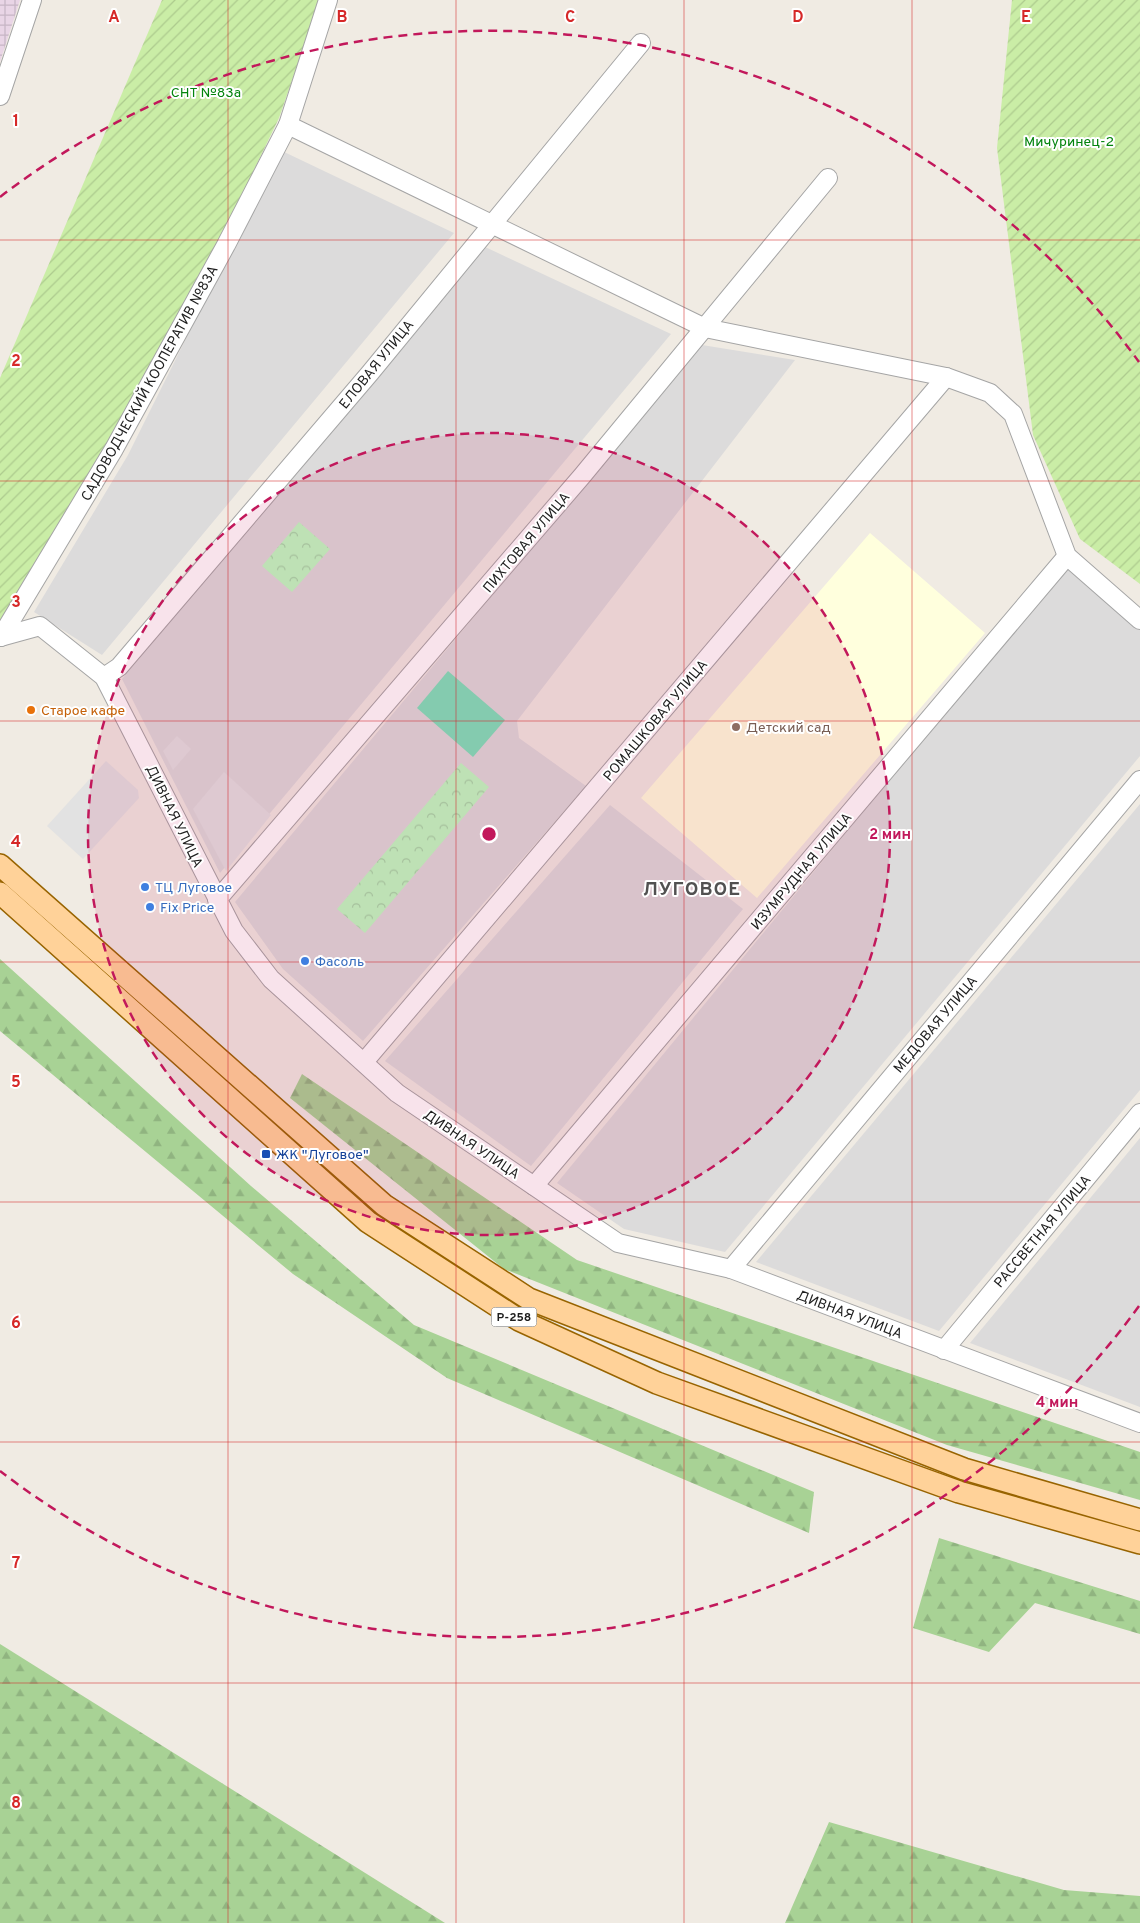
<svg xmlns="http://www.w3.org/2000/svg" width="1140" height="1923" font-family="Overpass,sans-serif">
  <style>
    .residential { fill: #dcdbdb }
    .industrial { fill: url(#industrial-grid) }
    .education { fill: #ffd }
    .forest { fill: url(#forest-firs) }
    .park { fill: url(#park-crowns) }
    .garden { fill: url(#garden-furrows) }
    .pitch { fill: #7ce4bb }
    .parking { fill: #e2e2e2 }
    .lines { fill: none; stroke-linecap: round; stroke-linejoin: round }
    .minor-casing { stroke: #a5a5a5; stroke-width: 20 }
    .major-casing { stroke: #986400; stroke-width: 24 }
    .minor { stroke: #fff; stroke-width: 18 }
    .major { stroke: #ffd299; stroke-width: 21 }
    .grid { fill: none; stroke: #d62828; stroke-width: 1; stroke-opacity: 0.55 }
    .ring { fill: none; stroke: #c2185b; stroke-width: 2.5; stroke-dasharray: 9 6 }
    .food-dot { fill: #e8710a; stroke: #fff; stroke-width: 2 }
    .education-dot { fill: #8d6e63; stroke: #fff; stroke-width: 2 }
    .shop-dot { fill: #3f7fe0; stroke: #fff; stroke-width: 2 }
    .transit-dot { fill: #1a4fb4; stroke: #fff; stroke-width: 2 }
    .labels { text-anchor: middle; stroke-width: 4; stroke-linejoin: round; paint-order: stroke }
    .shield { fill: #fff; stroke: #626262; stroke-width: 1 }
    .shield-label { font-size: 12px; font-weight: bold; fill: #1e1e1e }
    .park-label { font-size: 14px; fill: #04840e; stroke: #fff }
    .street-label { font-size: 14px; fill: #1e1e1e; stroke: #fff }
    .food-label { font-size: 14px; fill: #c56008; stroke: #fff; text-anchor: start }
    .education-label { font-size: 14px; fill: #785e54; stroke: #fff; text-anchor: start }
    .shop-label { font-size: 14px; fill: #366cbe; stroke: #fff; text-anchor: start }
    .transit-label { font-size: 14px; fill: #164399; stroke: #fff; text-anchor: start }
    .district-label { font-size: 19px; font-weight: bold; letter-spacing: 1px; fill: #515151; stroke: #fff }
    .grid-label { font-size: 16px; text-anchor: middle; font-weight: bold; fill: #d62828; stroke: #fff; stroke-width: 4; stroke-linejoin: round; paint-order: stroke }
    .centre { fill: #c2185b; stroke: #fff; stroke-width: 2.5 }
    .ring-label { font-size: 15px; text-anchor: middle; font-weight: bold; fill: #c2185b; stroke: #fff; stroke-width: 4; stroke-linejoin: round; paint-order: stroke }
  </style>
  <defs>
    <pattern id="industrial-grid" width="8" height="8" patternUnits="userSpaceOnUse" patternTransform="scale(1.25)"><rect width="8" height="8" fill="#e9d5e6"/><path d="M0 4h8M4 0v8" fill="none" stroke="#c7b6c5"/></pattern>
    <pattern id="forest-firs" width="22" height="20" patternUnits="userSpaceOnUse" patternTransform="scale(1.25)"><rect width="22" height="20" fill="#a8d295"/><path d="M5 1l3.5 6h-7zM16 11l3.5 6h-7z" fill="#90b480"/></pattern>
    <pattern id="park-crowns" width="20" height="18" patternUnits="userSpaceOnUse" patternTransform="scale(1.25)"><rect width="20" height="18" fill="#bdfdc2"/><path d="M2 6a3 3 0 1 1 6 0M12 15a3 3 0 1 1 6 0" fill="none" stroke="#a2d8a6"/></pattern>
    <pattern id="garden-furrows" width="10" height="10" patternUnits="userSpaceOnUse" patternTransform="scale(1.25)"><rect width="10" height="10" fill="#caeda6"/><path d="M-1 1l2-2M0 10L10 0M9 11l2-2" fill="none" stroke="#adcb8e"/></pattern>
  </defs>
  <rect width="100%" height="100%" fill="#f0ebe3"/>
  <!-- residential -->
  <g class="residential">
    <path d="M280 150 454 233 102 655 34 612 128 455Z"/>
    <path d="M483 246 671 334 220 873 122 679Z"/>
    <path d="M702 345 795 360 517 721 519 738 586 786 363 1041 283 969 235 902Z"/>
    <path d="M1066 566 1140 624V756L725 1252 624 1229 557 1183Z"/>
    <path d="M1140 804V1090L939 1331 756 1262Z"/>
    <path d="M610 805 743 909 531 1166 385 1061Z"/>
    <path d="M1140 1138V1407L970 1343Z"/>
  </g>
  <!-- industrial -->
  <path class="industrial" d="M0 0H20L0 62Z"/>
  <!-- education -->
  <path class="education" d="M870 533 985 633 757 898 641 798Z"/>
  <!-- forest -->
  <g class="forest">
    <path d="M0 959 251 1186 414 1325 814 1492 809 1533 447 1378 293 1274 0 1031Z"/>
    <path d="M302 1074 577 1260 1140 1452V1500L947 1445 504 1269 290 1098Z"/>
    <path d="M939 1538 1140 1601V1634L1035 1603 989 1652 913 1628Z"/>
    <path d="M0 1644 445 1923H0Z"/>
    <path d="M829 1822 1064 1890 1140 1896V1923H785Z"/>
  </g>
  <!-- park -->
  <g class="park">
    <path d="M299 522 330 549 292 592 262 566Z"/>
    <path d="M461 763 489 787 365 933 337 909Z"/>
  </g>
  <!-- garden -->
  <g class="garden">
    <path d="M162 0H320L279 118 220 241 112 445 0 632V378Z"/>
    <path d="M1012 0H1140V584L1080 539 1033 435 997 148Z"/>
  </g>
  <!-- pitch -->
  <path class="pitch" d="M448 671 505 720 473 757 417 708Z"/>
  <!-- parking -->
  <g class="parking">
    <path d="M177 736 191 749 173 770 163 751Z"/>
    <path d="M106 761 138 790 139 798 83 859 47 826Z"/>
    <path d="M224 772 271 815 226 871 193 809Z"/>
  </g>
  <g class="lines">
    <!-- minor casing -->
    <g class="minor-casing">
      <g id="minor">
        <path d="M328 0 288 125 705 328 946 377 990 393 1013 414 1067 556 1140 620"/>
        <path d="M0 96 32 0"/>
        <path d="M0 637 40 626 104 677 234 931 271 979 397 1093 618 1243 731 1269 1140 1423"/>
        <path d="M1 637 114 449 226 245 288 125"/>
        <path d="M104 677 119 667 370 373 641 43"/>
        <path d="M217 900 582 476 828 178"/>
        <path d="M364 1062 946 377"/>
        <path d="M534 1186 1067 556"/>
        <path d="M731 1269 1140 780"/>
        <path d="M944 1350 1140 1113"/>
      </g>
    </g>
    <!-- major casing -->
    <g class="major-casing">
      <g id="major">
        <path d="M0 865 384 1205 529 1299 964 1469 1140 1520"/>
        <path d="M0 893 368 1222 519 1320 657 1383 959 1492 1140 1543"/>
      </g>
    </g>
    <!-- minor -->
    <use href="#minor" class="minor"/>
    <!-- major -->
    <use href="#major" class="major"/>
  </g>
  <!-- grid -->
  <path class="grid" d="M228 0V1923M456 0V1923M684 0V1923M912 0V1923M0 240H1140M0 481H1140M0 721H1140M0 962H1140M0 1202H1140M0 1442H1140M0 1683H1140"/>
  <!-- distance rings -->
  <circle cx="489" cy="834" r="401" fill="#c2185b" fill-opacity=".12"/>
  <g class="ring">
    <circle cx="489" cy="834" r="401"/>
    <path d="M1139 1306A803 803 0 0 1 0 1471M0 197A803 803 0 0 1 1139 362"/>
  </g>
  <!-- markers -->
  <circle class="food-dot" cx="31" cy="710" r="5"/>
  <circle class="education-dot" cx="736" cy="727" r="5"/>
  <g class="shop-dot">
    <circle cx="145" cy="887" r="5"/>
    <circle cx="150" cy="907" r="5"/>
    <circle cx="305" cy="961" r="5"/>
  </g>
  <rect class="transit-dot" x="261" y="1149" width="10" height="10" rx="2.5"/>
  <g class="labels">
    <!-- shield labels -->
    <rect class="shield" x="491.5" y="1307.5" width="45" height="19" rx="4"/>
    <g class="shield-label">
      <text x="514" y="1321">Р-258</text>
    </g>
    <!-- park labels -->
    <g class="park-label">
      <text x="206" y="97">СНТ №83а</text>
      <text x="1069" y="146">Мичуринец-2</text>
    </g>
    <!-- street labels -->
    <g class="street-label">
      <text transform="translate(376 364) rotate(-51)" y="5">ЕЛОВАЯ УЛИЦА</text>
      <text transform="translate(149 383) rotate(-61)" y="5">САДОВОДЧЕСКИЙ КООПЕРАТИВ №83А</text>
      <text transform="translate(526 542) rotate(-50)" y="5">ПИХТОВАЯ УЛИЦА</text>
      <text transform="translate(655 720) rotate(-50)" y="5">РОМАШКОВАЯ УЛИЦА</text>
      <text transform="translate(175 816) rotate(64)" y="5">ДИВНАЯ УЛИЦА</text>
      <text transform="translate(801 871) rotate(-50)" y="5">ИЗУМРУДНАЯ УЛИЦА</text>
      <text transform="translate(935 1024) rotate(-50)" y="5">МЕДОВАЯ УЛИЦА</text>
      <text transform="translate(472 1144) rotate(34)" y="5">ДИВНАЯ УЛИЦА</text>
      <text transform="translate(1042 1231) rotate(-50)" y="5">РАССВЕТНАЯ УЛИЦА</text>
      <text transform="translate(850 1314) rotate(21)" y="5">ДИВНАЯ УЛИЦА</text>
    </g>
    <!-- food labels -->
    <g class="food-label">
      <text x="41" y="715">Старое кафе</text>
    </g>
    <!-- education labels -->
    <g class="education-label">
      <text x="746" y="732">Детский сад</text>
    </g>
    <!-- shop labels -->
    <g class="shop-label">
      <text x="155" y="892">ТЦ Луговое</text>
      <text x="160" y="912">Fix Price</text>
      <text x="315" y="966">Фасоль</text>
    </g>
    <!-- transit labels -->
    <g class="transit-label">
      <text x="276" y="1159">ЖК "Луговое"</text>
    </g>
    <!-- district labels -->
    <g class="district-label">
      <text x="692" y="895">ЛУГОВОЕ</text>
    </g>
  </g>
  <g class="grid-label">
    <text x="114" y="22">A</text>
    <text x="342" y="22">B</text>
    <text x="570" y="22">C</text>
    <text x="798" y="22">D</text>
    <text x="1026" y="22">E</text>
    <text x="16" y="126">1</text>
    <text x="16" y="366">2</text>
    <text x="16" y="607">3</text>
    <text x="16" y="847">4</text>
    <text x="16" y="1087">5</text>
    <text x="16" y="1328">6</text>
    <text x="16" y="1568">7</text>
    <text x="16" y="1808">8</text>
  </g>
  <circle cx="489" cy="834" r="8" class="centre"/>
  <g class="ring-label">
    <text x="890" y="839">2 мин</text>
    <text x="1057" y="1407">4 мин</text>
  </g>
</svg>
